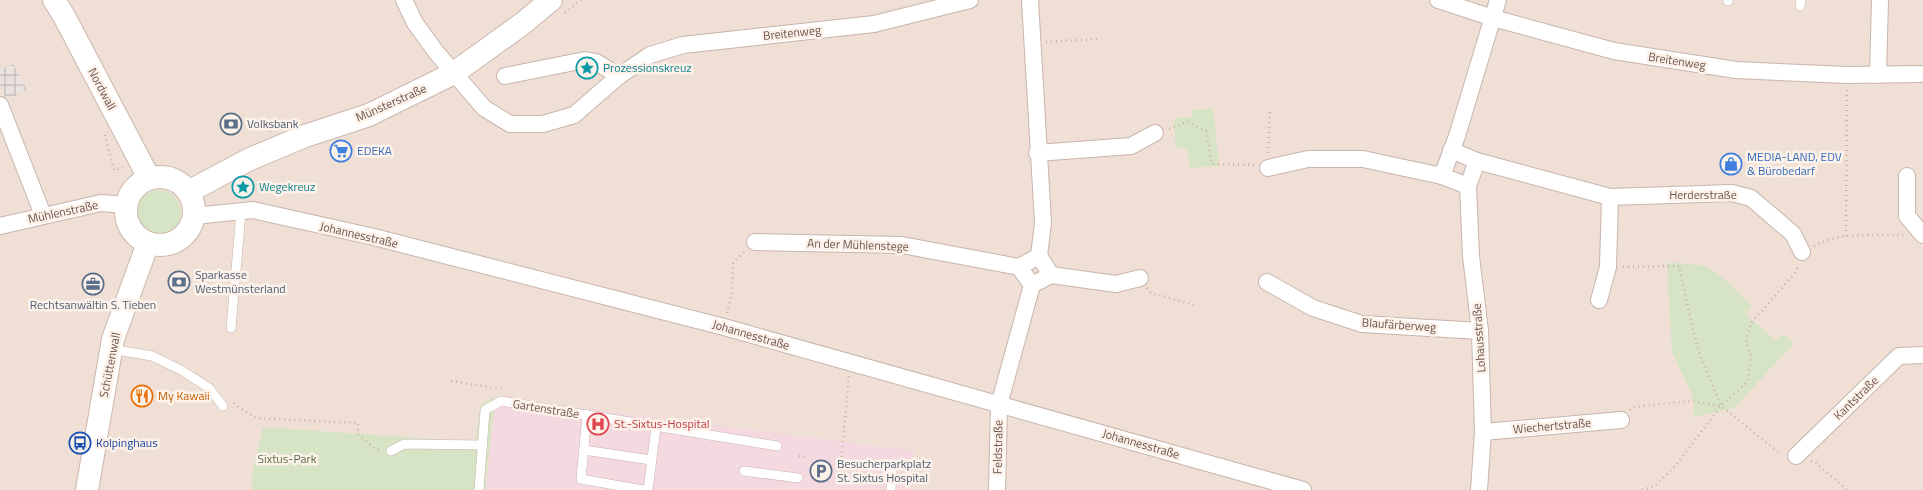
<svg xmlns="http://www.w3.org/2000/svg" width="1923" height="490" font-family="'Titillium Web',sans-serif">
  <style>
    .residential { fill: #efdfd4 }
    .industrial { fill: url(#industrial-grid) }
    .medical { fill: #f5d9e0 }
    .green { fill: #d6e4c5 }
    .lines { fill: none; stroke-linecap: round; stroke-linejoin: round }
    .lane-casing { stroke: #c8b5ac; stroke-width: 10 }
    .street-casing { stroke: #c8b5ac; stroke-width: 18 }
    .secondary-casing { stroke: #cdb7ad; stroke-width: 24 }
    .path { stroke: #cfaea3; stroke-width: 2.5; stroke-dasharray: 1 4; stroke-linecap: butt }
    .lane { stroke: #fff; stroke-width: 9 }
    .street { stroke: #fff; stroke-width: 16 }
    .secondary { stroke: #fff; stroke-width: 22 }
    .labels { text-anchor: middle; stroke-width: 5; stroke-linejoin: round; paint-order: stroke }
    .street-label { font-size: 12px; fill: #6e544d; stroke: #fcf2ea }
    .culture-label { font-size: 12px; fill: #0d838f; stroke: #fcf2ea; text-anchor: start }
    .service-label { font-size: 12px; fill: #4e5e75; stroke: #fcf2ea; text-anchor: start }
    .shop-label { font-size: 12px; fill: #366cbe; stroke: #fcf2ea; text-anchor: start }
    .food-label { font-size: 12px; fill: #c56008; stroke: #fcf2ea; text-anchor: start }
    .health-label { font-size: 12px; fill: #be3a42; stroke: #fcf2ea; text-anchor: start }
    .transit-label { font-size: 12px; fill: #164399; stroke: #fcf2ea; text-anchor: start }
    .park-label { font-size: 12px; fill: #5a7247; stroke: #fcf2ea }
  </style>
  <defs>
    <pattern id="industrial-grid" width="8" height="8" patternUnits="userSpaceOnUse" patternTransform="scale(1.25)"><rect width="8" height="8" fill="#e9e2de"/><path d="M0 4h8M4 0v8" fill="none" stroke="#c1bab6"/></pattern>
  </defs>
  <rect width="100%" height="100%" fill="#f9eee4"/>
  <!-- residential -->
  <rect class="residential" x="0" y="0" width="1923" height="490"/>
  <!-- industrial -->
  <path class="industrial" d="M0 64 3 69 13 64 27 90 7 100 0 87Z"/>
  <!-- medical -->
  <path class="medical" d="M495 397 915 451 913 490H486Z"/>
  <!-- green -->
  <g class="green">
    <path d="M1213 109 1219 166 1190 168 1188 150 1173 145 1176 138 1173 123 1177 118 1192 117V110Z"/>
    <circle cx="159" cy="212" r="22"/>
    <path d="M1667 263C1678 263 1691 263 1702 266 1719 271 1739 294 1752 306L1746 314 1776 341 1783 334 1794 343 1734 408 1694 417V404L1691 392 1672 352Z"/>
    <path d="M495 397 485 490H252L253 470 263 427 475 442 481 404Z"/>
  </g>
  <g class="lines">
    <!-- lane casing -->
    <g class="lane-casing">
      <g id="lane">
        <path d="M1728 1V0"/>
        <path d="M1800 6 1801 0"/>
        <path d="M231 328 241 212"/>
        <path d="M111 349 152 356 181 370 209 388 223 406"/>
        <path d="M587 415 581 479 643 490"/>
        <path d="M584 450 651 460"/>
        <path d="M391 451 404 444 483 445"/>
        <path d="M744 471 798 478"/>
        <path d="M479 490 485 410 501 401 777 446"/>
        <path d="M648 490 656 427"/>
        <path d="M891 490 892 469"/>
      </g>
    </g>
    <!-- street casing -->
    <g class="street-casing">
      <g id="street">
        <path d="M404 0 415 23 436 52 484 108 510 124H543L574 115 619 76 650 55 683 45 874 24 970 0"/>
        <path d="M1030 0 1043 223 1039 256"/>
        <path d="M1438 0 1493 18 1614 51 1736 70 1847 75 1923 74"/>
        <path d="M1878 75 1880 0"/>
        <path d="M505 76 585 60 596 62 619 76"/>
        <path d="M0 105 43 215"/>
        <path d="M1451 150 1477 161 1468 186 1471 256 1480 331 1483 432 1479 490"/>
        <path d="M1037 153 1131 146 1155 133"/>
        <path d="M1477 161 1610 197 1732 193 1751 198 1793 234 1802 252"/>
        <path d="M1268 168 1308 159H1363L1442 176"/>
        <path d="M1907 176V216L1923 235"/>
        <path d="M1468 186 1442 176 1457 136 1498 0"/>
        <path d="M194 216 253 210 374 237 724 327 1303 490"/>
        <path d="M0 226 101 203 126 205"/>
        <path d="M755 242 902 245 1019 267"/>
        <path d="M1051 275 1116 284 1140 278"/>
        <path d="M1267 282 1313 308 1362 324 1480 331"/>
        <path d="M1599 300 1608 267 1610 197"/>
        <path d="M1483 432 1621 420"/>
        <path d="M1796 456 1899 356 1923 355"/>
        <path d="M997 490 999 405 1032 285 1051 275 1039 256 1019 267 1032 285"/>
      </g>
    </g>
    <!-- secondary casing -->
    <g class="secondary-casing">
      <g id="secondary">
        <path d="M54 0 64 16 149 178"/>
        <circle cx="160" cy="211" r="34"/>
        <path d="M188 192 250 159 305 136 369 115 454 73 522 24 551 0"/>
        <path d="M87 490 113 339 148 243"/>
      </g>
    </g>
    <!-- path -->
    <g class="path">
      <path d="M565 13 581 0"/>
      <path d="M1046 42 1099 39"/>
      <path d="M266 122 270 132"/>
      <path d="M1169 129 1188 122 1206 131 1212 164 1255 165"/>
      <path d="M105 135 114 170 123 167"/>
      <path d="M1268 153 1270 109"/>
      <path d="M1846 236 1847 89"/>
      <path d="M1814 246C1840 231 1875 236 1904 235"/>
      <path d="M1623 267 1679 266 1697 347 1721 406 1778 452 1782 453"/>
      <path d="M1147 288 1151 293 1194 305"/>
      <path d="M727 313 732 292 733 263 745 251"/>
      <path d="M451 381 501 389"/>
      <path d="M234 403 240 408 256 418 358 423V434L375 449 382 450"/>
      <path d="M1630 410 1633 407 1691 401 1721 406"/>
      <path d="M799 456 806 457"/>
      <path d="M1811 461 1817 464 1847 490"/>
      <path d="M841 462 849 376"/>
      <path d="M1642 490 1655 486 1677 464 1721 406 1748 381 1751 357 1746 342 1751 323 1795 273 1798 266"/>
    </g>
    <!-- lane -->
    <use href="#lane" class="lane"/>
    <!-- street -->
    <use href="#street" class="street"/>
    <!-- secondary -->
    <use href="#secondary" class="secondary"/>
  </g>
  <!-- icons -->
  <defs>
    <g id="sight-ring" transform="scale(1.125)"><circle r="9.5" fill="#fcf2ea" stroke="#0f9aa8" stroke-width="1.5"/><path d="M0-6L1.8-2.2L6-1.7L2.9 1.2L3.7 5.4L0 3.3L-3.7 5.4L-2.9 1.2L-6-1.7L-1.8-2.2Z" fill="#0f9aa8"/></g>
    <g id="bank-ring" transform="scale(1.125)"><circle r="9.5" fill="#fcf2ea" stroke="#5c6f8a" stroke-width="1.5"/><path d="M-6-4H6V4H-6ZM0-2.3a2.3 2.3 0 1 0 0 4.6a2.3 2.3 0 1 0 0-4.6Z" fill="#5c6f8a"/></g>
    <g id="supermarket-ring" transform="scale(1.125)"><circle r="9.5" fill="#fcf2ea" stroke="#3f7fe0" stroke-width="1.5"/><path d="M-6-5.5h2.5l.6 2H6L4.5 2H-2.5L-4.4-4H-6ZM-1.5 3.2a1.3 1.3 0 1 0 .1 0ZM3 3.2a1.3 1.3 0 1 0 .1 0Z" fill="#3f7fe0"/></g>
    <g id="shop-ring" transform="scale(1.125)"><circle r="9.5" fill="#fcf2ea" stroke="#3f7fe0" stroke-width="1.5"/><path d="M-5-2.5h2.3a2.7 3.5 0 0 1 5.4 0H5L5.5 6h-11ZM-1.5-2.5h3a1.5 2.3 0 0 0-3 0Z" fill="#3f7fe0"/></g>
    <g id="office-ring" transform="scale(1.125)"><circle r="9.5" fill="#fcf2ea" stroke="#5c6f8a" stroke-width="1.5"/><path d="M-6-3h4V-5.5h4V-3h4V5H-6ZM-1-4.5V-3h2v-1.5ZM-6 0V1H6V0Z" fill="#5c6f8a"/></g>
    <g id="restaurant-ring" transform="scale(1.125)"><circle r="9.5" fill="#fcf2ea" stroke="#e8710a" stroke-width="1.5"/><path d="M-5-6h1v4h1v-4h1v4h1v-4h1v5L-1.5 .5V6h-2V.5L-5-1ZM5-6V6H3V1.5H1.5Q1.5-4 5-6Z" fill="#e8710a"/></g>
    <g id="hospital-ring" transform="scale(1.125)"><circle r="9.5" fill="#fcf2ea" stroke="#e0444e" stroke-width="1.5"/><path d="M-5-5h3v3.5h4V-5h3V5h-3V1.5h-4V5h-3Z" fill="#e0444e"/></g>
    <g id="bus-ring" transform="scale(1.125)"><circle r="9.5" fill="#fcf2ea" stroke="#1a4fb4" stroke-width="1.5"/><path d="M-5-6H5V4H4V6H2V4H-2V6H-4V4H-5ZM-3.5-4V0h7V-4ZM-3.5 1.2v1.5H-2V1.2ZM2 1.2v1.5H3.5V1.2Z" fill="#1a4fb4"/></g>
    <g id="parking-ring" transform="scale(1.125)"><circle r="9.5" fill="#fcf2ea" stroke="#5c6f8a" stroke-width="1.5"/><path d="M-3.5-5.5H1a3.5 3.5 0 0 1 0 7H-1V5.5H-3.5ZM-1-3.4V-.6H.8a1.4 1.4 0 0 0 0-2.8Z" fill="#5c6f8a"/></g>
  </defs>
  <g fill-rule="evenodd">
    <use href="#sight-ring" x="587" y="68"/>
    <use href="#bank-ring" x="231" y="124"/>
    <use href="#supermarket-ring" x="341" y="151"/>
    <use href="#shop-ring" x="1731" y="164"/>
    <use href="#sight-ring" x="243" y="187"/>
    <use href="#bank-ring" x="179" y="282"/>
    <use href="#office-ring" x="93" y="284"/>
    <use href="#restaurant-ring" x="142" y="396"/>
    <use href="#hospital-ring" x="598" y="424"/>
    <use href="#bus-ring" x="80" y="443"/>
    <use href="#parking-ring" x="821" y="471"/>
  </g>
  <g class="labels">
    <!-- street labels -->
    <g class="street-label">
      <text transform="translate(792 33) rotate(-6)" y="4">Breitenweg</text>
      <text transform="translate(1677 61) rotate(9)" y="4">Breitenweg</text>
      <text transform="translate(102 89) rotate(62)" y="4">Nordwall</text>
      <text transform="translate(391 103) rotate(-24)" y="4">Münsterstraße</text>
      <text x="1703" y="199">Herderstraße</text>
      <text transform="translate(63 212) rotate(-12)" y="4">Mühlenstraße</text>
      <text transform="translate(359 235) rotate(13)" y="4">Johannesstraße</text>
      <text transform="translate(858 245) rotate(2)" y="4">An der Mühlenstege</text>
      <text transform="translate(1399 325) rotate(4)" y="4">Blaufärberweg</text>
      <text transform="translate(751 335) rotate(16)" y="4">Johannesstraße</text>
      <text transform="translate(1479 338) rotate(-94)" y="4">Lohausstraße</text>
      <text transform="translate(110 365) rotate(-79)" y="4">Schüttenwall</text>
      <text transform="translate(1856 398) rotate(-44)" y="4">Kantstraße</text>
      <text transform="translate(546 409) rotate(9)" y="4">Gartenstraße</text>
      <text transform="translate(1552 426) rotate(-5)" y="4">Wiechertstraße</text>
      <text transform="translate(1141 444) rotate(16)" y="4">Johannesstraße</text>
      <text transform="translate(998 447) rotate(-89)" y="4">Feldstraße</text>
    </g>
    <!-- culture labels -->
    <g class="culture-label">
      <text x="603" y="72">Prozessionskreuz</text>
      <text x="259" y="191">Wegekreuz</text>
    </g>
    <!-- service labels -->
    <g class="service-label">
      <text x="247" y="128">Volksbank</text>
      <text x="195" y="279">Sparkasse<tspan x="195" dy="14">Westmünsterland</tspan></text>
      <text x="93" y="309" text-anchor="middle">Rechtsanwältin S. Tieben</text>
      <text x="837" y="468">Besucherparkplatz<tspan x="837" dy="14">St. Sixtus Hospital</tspan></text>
    </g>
    <!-- shop labels -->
    <g class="shop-label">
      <text x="357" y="155">EDEKA</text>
      <text x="1747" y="161">MEDIA-LAND, EDV<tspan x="1747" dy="14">&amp; Bürobedarf</tspan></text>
    </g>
    <!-- food labels -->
    <g class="food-label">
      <text x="158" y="400">My Kawaii</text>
    </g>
    <!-- health labels -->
    <g class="health-label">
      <text x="614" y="428">St.-Sixtus-Hospital</text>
    </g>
    <!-- transit labels -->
    <g class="transit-label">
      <text x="96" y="447">Kolpinghaus</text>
    </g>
    <!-- park labels -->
    <g class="park-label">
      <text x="287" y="463">Sixtus-Park</text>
    </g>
  </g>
</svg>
